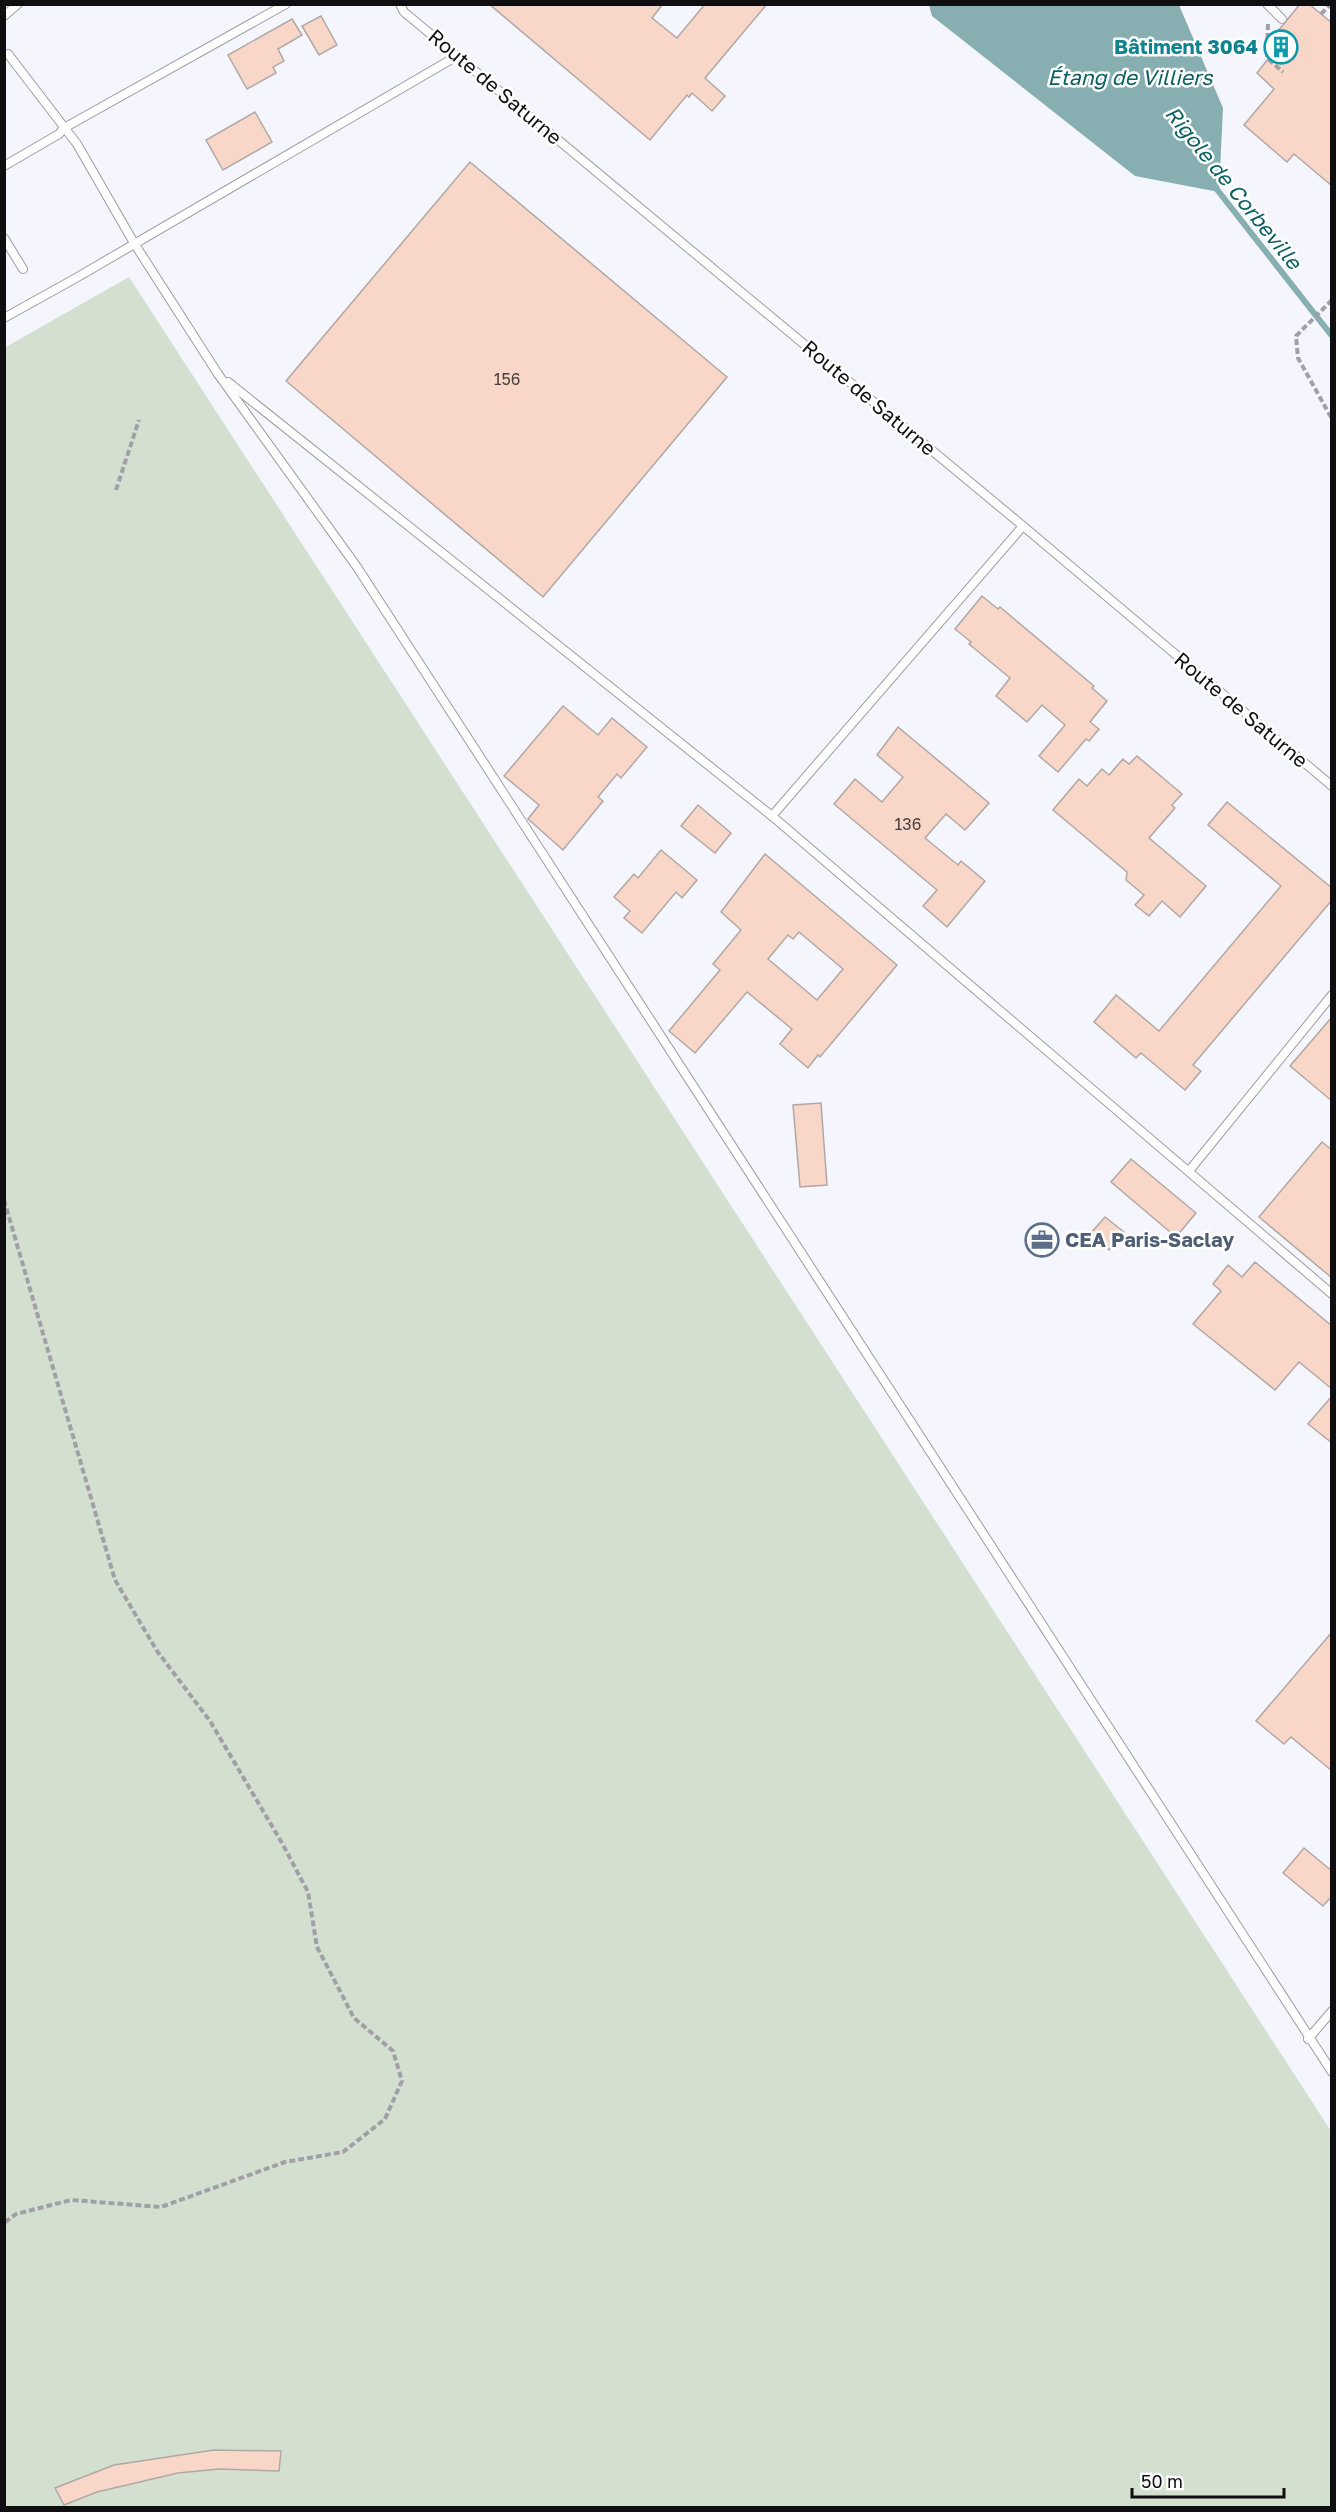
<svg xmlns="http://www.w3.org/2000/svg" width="1336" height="2512" font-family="'Golos Text',sans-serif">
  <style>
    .green { fill: #d3e0d0 }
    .water { fill: #87aeb0 }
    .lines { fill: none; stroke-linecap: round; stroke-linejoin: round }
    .stream { stroke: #87aeb0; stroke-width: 6 }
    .building { fill: #f8d6c8; stroke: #b1a8a5; stroke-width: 1.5; fill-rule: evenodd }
    .service-casing { stroke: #9c9ca4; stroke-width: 10 }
    .path { stroke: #a0a0a6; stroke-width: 4; stroke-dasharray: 6 3; stroke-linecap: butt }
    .service { stroke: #fff; stroke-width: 8 }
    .labels { text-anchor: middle; stroke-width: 5; stroke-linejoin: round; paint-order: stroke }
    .number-label { font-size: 16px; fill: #49413f }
    .culture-label { font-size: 20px; font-weight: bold; fill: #0d838f; stroke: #fff; text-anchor: end }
    .street-label { font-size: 20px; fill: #0f0f11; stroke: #fff }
    .service-label { font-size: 20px; font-weight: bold; fill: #4e5e75; stroke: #fff; text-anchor: start }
    .water-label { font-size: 21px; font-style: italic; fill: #0a5f62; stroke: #fff }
  </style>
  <rect width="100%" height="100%" fill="#f5f5fe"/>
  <!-- green -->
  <path class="green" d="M129 277 1331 2131V2507H5L4 348Z"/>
  <!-- water -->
  <path class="water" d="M929 5H1179L1223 108 1219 192 1135 176 932 16Z"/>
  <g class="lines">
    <!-- stream -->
    <path class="stream" d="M1215 187 1332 336"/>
  </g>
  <!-- building -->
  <g class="building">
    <path d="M489 4H663L652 18 677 38 705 4H767L705 78 725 96 712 111 692 93 689 97 687 95 650 140Z"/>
    <path d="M1300 4H1309L1332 23V186L1294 154 1287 162 1244 125 1274 89 1257 73 1272 54 1267 50 1271 45 1269 42Z"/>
    <path d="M321 16 337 45 319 55 302 26Z"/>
    <path d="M292 19 302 35 278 49 284 61 273 67 276 73 247 89 228 55Z"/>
    <path d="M255 112 272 142 223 170 206 140Z"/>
    <path d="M470 162 727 377 543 597 286 381Z"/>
    <path d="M982 596 998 609 1000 607 1094 686 1092 688 1107 701 1090 722 1099 729 1089 741 1086 739 1058 772 1039 756 1065 725 1042 705 1027 722 996 696 1010 678 969 644 971 642 955 629Z"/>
    <path d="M563 706 598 735 612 718 647 747 621 778 617 774 598 797 603 801 563 850 528 819 539 805 504 776Z"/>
    <path d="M898 727 989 803 965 830 946 814 925 838 958 865 961 861 985 881 947 927 923 906 937 890 834 804 855 779 882 802 903 777 877 755Z"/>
    <path d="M1137 756 1182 794 1172 805 1175 808 1149 838 1206 886 1180 917 1162 901 1149 916 1135 905 1144 895 1126 880 1127 872 1053 810 1079 779 1087 786 1102 769 1109 775 1123 759 1129 764Z"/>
    <path d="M1227 802 1332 888V900L1193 1065 1201 1071 1185 1090 1141 1053 1136 1058 1094 1022 1116 995 1159 1031 1281 886 1208 825Z"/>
    <path d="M698 805 731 833 715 853 681 826Z"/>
    <path d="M661 850 697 880 682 898 676 892 642 933 624 918 630 911 614 897 634 874 638 878Z"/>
    <path d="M765 854 897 965 820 1057 818 1055 808 1068 780 1044 792 1029 747 992 695 1053 669 1031 720 970 713 964 741 930 721 912ZM799 932 843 969 817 1000 768 959 788 935 793 939Z"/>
    <path d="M1332 1017V1101L1290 1066Z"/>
    <path d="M821 1103 827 1185 800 1187 793 1105Z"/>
    <path d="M1322 1142 1332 1150V1278L1259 1217Z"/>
    <path d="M1131 1159 1196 1213 1176 1237 1111 1182Z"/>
    <path d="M1105 1217 1124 1232 1109 1250 1090 1234Z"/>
    <path d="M1255 1262 1332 1326V1389L1299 1362 1275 1390 1193 1324 1221 1291 1213 1284 1228 1265 1242 1277Z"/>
    <path d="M1332 1396V1443L1308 1424Z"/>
    <path d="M1332 1632V1771L1291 1737 1284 1744 1256 1721Z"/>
    <path d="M1304 1848 1332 1871V1896L1323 1906 1283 1873Z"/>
    <path d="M214 2450 281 2451 279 2471 219 2469 178 2473 97 2492 64 2505 55 2488 114 2465Z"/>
  </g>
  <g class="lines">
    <!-- service casing -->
    <g class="service-casing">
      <g id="service">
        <path d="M400 4 404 12 457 56 1023 526 1332 786"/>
        <path d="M1267 4 1282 19"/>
        <path d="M4 16 18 4"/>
        <path d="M8 54 77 144 134 243 218 374 357 567 1332 2072"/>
        <path d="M4 166 59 134 64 128 286 4"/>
        <path d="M4 238 23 269"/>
        <path d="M4 318 76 278 457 56"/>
        <path d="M228 382 772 816 1332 1294"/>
        <path d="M772 816 1023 526"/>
        <path d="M1189 1171 1332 995"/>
        <path d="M1308 2039 1332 2011"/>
      </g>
    </g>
    <!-- path -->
    <g class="path">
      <path d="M1321 14 1331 4"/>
      <path d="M1268 24 1267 58 1283 72"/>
      <path d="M1332 300 1296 336 1298 358 1332 419"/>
      <path d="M116 490 139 420"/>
      <path d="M4 1200 115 1580 157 1651 210 1721 282 1843 308 1892 317 1947 354 2018 393 2051 402 2081 385 2119 343 2152 285 2162 161 2207 71 2200 16 2214 4 2223"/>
    </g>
    <!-- service -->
    <use href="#service" class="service"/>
  </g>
  <!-- icons -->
  <defs>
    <g id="building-ring" transform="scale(1.725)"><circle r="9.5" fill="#fff" stroke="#0f9aa8" stroke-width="1.5"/><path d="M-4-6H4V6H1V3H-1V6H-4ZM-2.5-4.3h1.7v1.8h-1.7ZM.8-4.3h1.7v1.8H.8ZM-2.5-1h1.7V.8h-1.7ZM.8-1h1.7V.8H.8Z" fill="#0f9aa8"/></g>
    <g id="office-ring" transform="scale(1.725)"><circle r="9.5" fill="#fff" stroke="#5c6f8a" stroke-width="1.5"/><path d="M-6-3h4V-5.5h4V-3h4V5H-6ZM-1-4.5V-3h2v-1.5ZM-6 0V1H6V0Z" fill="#5c6f8a"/></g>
  </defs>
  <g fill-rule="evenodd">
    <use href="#building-ring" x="1281" y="47"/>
    <use href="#office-ring" x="1042" y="1240"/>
  </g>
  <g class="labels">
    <!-- number labels -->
    <g class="number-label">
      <text x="507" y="385">156</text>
      <text x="908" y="830">136</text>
    </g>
    <!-- culture labels -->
    <g class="culture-label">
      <text x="1258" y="54">Bâtiment 3064</text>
    </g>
    <!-- street labels -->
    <g class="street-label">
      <text transform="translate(495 87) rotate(40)" y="7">Route de Saturne</text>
      <text transform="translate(869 398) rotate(40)" y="7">Route de Saturne</text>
      <text transform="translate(1241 710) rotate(40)" y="7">Route de Saturne</text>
    </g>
    <!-- service labels -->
    <g class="service-label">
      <text x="1065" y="1247">CEA Paris-Saclay</text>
    </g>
    <!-- water labels -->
    <g class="water-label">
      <text x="1130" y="85">Étang de Villiers</text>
      <text transform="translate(1233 188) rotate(51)" y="7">Rigole de Corbeville</text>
    </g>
  </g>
  <!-- border -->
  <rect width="1336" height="2512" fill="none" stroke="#0f0f11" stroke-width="12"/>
  <!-- scale -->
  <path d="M1132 2488v9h152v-9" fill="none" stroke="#0f0f11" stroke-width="3"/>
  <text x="1141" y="2488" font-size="18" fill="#0f0f11" stroke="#ffffff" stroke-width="4.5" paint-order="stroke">50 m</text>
</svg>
